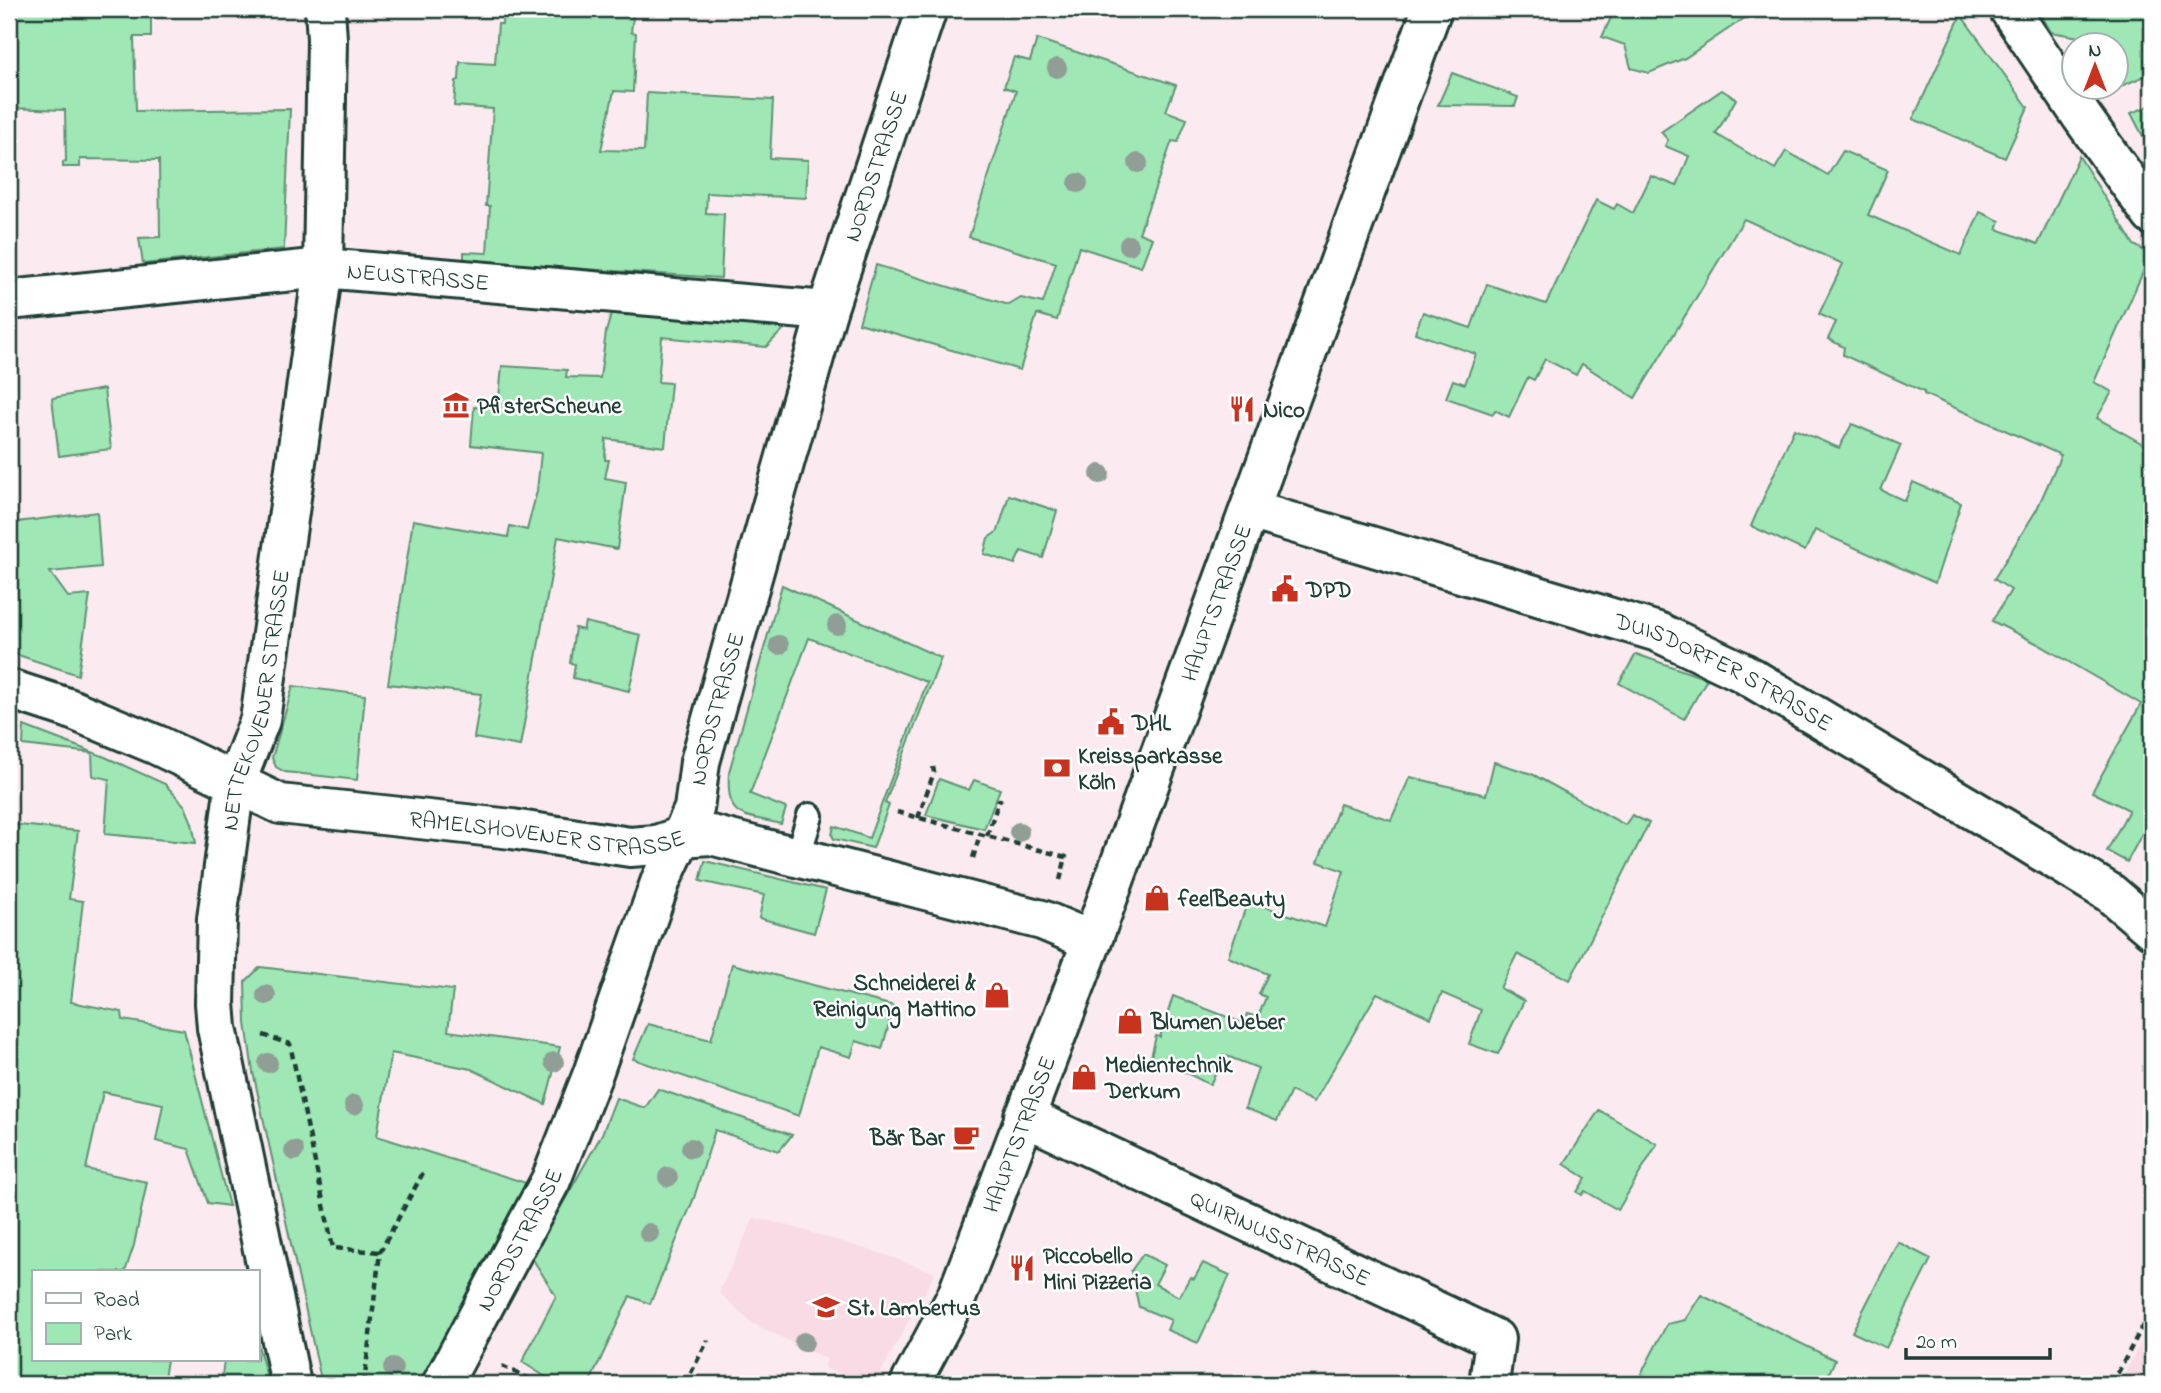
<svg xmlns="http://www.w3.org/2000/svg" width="2161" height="1393" font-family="'Indie Flower',sans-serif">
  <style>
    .built { fill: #f8dbe4 }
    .green { fill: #9fe7b5; stroke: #5f9274; stroke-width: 2 }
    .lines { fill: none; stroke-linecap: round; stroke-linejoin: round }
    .lane-casing { stroke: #1f3d34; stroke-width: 30 }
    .street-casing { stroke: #1f3d34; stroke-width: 44 }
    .secondary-casing { stroke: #1f3d34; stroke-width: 44 }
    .path { stroke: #1f3d34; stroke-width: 4.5; stroke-dasharray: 7 5; stroke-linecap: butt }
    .lane { stroke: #fff; stroke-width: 24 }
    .street { stroke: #fff; stroke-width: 38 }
    .secondary { stroke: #fff; stroke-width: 38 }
    .tree { fill: #909e96 }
    .labels { text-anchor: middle; stroke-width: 5; stroke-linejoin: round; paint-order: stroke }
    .street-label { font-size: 23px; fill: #1f3d34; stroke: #fff }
    .poi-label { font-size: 23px; font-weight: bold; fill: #1f3d34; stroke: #fff; text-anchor: start }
  </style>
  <rect width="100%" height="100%" fill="#fbeaef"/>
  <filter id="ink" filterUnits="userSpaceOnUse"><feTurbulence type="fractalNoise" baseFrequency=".0143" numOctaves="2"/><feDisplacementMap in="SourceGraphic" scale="14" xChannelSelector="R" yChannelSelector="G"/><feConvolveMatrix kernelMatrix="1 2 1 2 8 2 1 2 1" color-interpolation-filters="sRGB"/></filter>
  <g filter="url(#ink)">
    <!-- built -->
    <g class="built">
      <path d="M754 1218 786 1225 882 1254 935 1273 874 1384 824 1368 827 1359 752 1323 719 1292Z"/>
      <path d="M2152 1322V1384H2119Z"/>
    </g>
    <!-- green -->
    <g class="green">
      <path d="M9 9H151V37H134L136 111 290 109 284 249 143 264 139 238 160 237 159 160 80 159V167H63V162L66 161 65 110 9 108Z"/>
      <path d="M503 9H634L631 32 636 33 633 92 614 91 601 150 644 151 647 93 773 100 770 158 808 160 806 198 707 193 706 213 724 214 721 278 464 261V252L487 253 490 206H486L493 109 454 106 456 81 459 80 460 62 495 64 498 24H502Z"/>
      <path d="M1615 9H1758L1685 58 1649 73 1631 68 1625 45 1602 37Z"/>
      <path d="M2038 9H2152V73L2114 89 2110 88H2116V46L2083 45 2079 37 2051 32Z"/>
      <path d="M1961 15 2028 107 2005 158 1913 119Z"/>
      <path d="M1037 39 1176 85 1166 111 1187 119 1178 142 1172 141 1139 233 1152 238 1141 267 1079 247 1057 320 1037 314 1020 370 859 323 876 265 1009 305 1021 298 1043 303 1056 263 969 237 1016 91 1004 87 1014 57 1030 61Z"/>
      <path d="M1452 73 1518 97 1515 106 1438 105Z"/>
      <path d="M1722 90 1736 99 1716 134 1775 169 1786 151 1828 175 1843 151 1888 170 1868 215 1961 255 1980 212 2000 221 1997 229 2038 244 2079 156 2134 245 2151 254 2094 382 2112 392 2097 418 2152 449V463L2148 471 2152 473V511L2149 518 2152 520V815L2127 862 2107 851 2129 810 2092 792 2141 704 2038 644 1992 621 2011 590 1994 579 2037 509 2061 455 1924 394V392L1843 355 1844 347 1828 339 1836 322 1819 314 1843 264 1744 219 1635 398 1582 364 1576 375 1545 359 1534 380 1528 377 1509 417 1495 410 1493 414 1446 398 1453 380 1465 384 1476 354 1415 333 1423 312 1471 328 1487 284 1546 304 1596 200 1614 209 1617 204 1633 213 1651 176 1677 186 1689 156 1665 146 1668 140 1661 132Z"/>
      <path d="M2152 105V154L2131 113Z"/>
      <path d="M612 311 786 327 766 347 662 337 658 382 671 383 665 447 606 439 605 460H609L605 478 626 482 617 549 558 537 520 746 474 738 481 694 388 684 413 520 508 537 510 526 527 530 537 491 541 453 471 445 474 407 498 408 502 366 567 370 566 377 600 378 606 332Z"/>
      <path d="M104 389 111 449 59 456 52 398Z"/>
      <path d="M1852 424 1901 445 1881 490 1905 501 1913 482 1961 503 1935 583 1815 530 1805 551 1751 526 1794 429 1839 448Z"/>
      <path d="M1009 495 1057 511 1043 558 1021 551 1015 564 984 554 988 538 998 531Z"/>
      <path d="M97 512 101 567 50 572 68 597 90 595 78 675 9 652V523Z"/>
      <path d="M782 585 941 658 885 803 889 805 873 848 834 839 832 835 834 826 869 838 927 682 809 638 750 794 786 808 781 824C741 814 726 820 729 772Z"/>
      <path d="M585 622 641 635 629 691 573 678 575 664 570 663 575 628 583 630Z"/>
      <path d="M1636 654 1707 679 1684 719 1619 683Z"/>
      <path d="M293 686 365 695 357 780 285 772 276 767 272 758Z"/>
      <path d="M24 726 105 757 165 784 185 806 192 823 196 843 105 834 109 779 93 776 92 753 23 745Z"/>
      <path d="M1494 762 1532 774 1625 825 1632 815 1649 823 1570 980 1517 954 1500 988 1524 1001 1498 1054 1469 1044 1481 1010 1442 993 1431 1018 1377 993 1314 1102 1291 1091 1277 1121 1245 1108 1258 1068 1224 1055 1210 1085 1162 1060 1151 1057 1156 1036 1160 1037 1173 996 1243 1023 1247 1014 1258 1017 1266 997 1259 994 1268 974 1228 957 1248 901 1325 927 1344 871 1318 862 1340 804 1391 820 1410 777 1486 795Z"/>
      <path d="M939 779 969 790 974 780 1000 789 984 829 926 815Z"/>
      <path d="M9 824 78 831 69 899 83 901 71 1002 122 1012 123 1020 184 1030 229 1206 208 1203 189 1149 156 1141 163 1104 103 1092 86 1169 147 1182 134 1245 125 1272H33V1360H167L163 1384H9Z"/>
      <path d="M705 861 826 890 814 933 759 918 764 895 700 881Z"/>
      <path d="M732 964 894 1006 882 1049 856 1041 851 1057 818 1047 799 1116 633 1059 648 1024 711 1040Z"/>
      <path d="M260 967 453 990 448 1031 560 1047 545 1104 471 1069 391 1053 377 1136 526 1183 419 1384H322L253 1072 246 1023 245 982Z"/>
      <path d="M658 1089 792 1135 779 1151 715 1130 694 1198 650 1304 630 1296 589 1384H557L522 1362 556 1296 532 1258 602 1134 616 1098 645 1108Z"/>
      <path d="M1599 1110 1657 1144 1618 1210 1585 1191 1582 1195 1577 1192 1586 1178 1564 1164Z"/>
      <path d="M1898 1242 1931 1259 1886 1348 1852 1332Z"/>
      <path d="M1143 1254 1165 1265 1155 1284 1179 1297 1190 1277 1194 1279 1203 1263 1230 1275 1198 1343 1167 1330 1171 1320 1139 1307 1131 1271Z"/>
      <path d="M1701 1295 1835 1360 1824 1384H1735L1723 1379 1720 1384H1659L1641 1374 1667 1324 1685 1320Z"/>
      <path d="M257 1342 269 1384H221L224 1360H257Z"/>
    </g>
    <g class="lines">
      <!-- lane casing -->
      <g class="lane-casing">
        <path id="lane" d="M797 858 810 816"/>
      </g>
      <!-- street casing -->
      <g class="street-casing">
        <g id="street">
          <path d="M2009 9 2082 117 2152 215"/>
          <path id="s1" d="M9 300 323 268 827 311"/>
          <path id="s2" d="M9 689 68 708 157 745 280 804 512 829 630 847 656 845 680 837 711 835 1042 920 1092 941"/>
          <path id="s3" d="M1024 1116 1495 1339 1489 1384"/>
          <path id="s4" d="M291 1384 217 1028 215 1003 217 919 235 784 260 720 323 268 327 39 325 9"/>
          <path id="s5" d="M442 1384 551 1180 592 1076 661 880 694 809 700 762 827 311 927 9"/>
        </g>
      </g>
      <!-- secondary casing -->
      <g class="secondary-casing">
        <g id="secondary">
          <path id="s6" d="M1250 510 1658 632 1740 671 2012 833 2110 893 2152 929"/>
          <path id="s7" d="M910 1384 957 1296 1092 941 1432 9"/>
        </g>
      </g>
      <!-- path -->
      <g class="path">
        <path d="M897 812 1066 857 1060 880"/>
        <path d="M918 818 934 772 933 767"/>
        <path d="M987 836 999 800 1002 801"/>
        <path d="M973 858 980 834"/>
        <path d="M263 1035 290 1044 333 1248 380 1252"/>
        <path d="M502 1366 540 1384"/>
        <path d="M364 1384 380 1252 424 1171"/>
        <path d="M685 1384 708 1340"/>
        <path d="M2112 1384 2152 1308"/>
      </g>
      <!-- lane -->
      <use href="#lane" class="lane"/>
      <!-- street -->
      <use href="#street" class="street"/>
      <!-- secondary -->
      <use href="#secondary" class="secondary"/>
    </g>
    <!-- trees -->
    <g class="tree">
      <circle cx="1057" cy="68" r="10"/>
      <circle cx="1138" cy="163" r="10"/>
      <circle cx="1078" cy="183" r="10"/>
      <circle cx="1129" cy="245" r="10"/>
      <circle cx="1100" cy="474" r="10"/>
      <circle cx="837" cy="625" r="10"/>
      <circle cx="779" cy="645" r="10"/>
      <circle cx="1019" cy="832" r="10"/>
      <circle cx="266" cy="995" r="10"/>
      <circle cx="554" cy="1062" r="10"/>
      <circle cx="268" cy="1063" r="10"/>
      <circle cx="354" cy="1105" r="10"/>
      <circle cx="691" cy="1148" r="10"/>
      <circle cx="294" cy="1151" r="10"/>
      <circle cx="668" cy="1177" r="10"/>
      <circle cx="649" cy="1233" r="10"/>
      <circle cx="804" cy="1342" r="10"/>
      <circle cx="393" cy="1368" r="10"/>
    </g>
  </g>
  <!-- icons -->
  <defs>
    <g id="museum-bare" transform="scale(2.1)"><path d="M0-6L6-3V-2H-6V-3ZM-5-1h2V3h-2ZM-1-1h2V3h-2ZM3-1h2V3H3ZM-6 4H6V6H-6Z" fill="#c8321e" stroke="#fff" stroke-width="2.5" paint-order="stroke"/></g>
    <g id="restaurant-bare" transform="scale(2.1)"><path d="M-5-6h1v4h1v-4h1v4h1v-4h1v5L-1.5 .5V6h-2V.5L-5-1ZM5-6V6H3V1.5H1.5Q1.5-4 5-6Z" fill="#c8321e" stroke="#fff" stroke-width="2.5" paint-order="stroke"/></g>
    <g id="civic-bare" transform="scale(2.1)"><path d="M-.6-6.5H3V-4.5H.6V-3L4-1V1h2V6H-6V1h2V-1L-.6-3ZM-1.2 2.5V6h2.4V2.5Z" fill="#c8321e" stroke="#fff" stroke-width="2.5" paint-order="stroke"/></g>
    <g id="bank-bare" transform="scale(2.1)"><path d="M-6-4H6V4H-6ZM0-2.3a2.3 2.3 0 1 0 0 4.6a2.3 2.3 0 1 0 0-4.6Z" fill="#c8321e" stroke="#fff" stroke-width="2.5" paint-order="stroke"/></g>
    <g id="shop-bare" transform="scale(2.1)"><path d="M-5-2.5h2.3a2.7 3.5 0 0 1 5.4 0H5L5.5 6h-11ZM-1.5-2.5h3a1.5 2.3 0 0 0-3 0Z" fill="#c8321e" stroke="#fff" stroke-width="2.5" paint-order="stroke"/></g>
    <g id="cafe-bare" transform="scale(2.1)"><path d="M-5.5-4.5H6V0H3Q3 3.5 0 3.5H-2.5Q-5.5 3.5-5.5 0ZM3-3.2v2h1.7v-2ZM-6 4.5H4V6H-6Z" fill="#c8321e" stroke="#fff" stroke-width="2.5" paint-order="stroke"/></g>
    <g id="school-bare" transform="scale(2.1)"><path d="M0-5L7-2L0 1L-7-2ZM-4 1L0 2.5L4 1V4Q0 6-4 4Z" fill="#c8321e" stroke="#fff" stroke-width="2.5" paint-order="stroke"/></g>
  </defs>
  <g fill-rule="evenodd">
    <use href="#museum-bare" x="456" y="405"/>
    <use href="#restaurant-bare" x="1242" y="409"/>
    <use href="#civic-bare" x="1285" y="589"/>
    <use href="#civic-bare" x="1111" y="722"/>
    <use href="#bank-bare" x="1057" y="768"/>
    <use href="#shop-bare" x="1157" y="898"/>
    <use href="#shop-bare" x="997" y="995"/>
    <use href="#shop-bare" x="1130" y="1021"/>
    <use href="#shop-bare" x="1084" y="1077"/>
    <use href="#cafe-bare" x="966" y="1137"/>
    <use href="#restaurant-bare" x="1022" y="1268"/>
    <use href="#school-bare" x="826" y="1307"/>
  </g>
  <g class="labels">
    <!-- street labels -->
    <g class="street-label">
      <text dy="8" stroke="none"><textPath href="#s5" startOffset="1298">NORDSTRASSE</textPath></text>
      <text dy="8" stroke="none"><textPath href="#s1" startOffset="411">NEUSTRASSE</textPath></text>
      <text dy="8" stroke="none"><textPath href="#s7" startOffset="840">HAUPTSTRASSE</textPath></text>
      <text dy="8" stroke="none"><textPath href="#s6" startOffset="502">DUISDORFER STRASSE</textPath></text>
      <text dy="8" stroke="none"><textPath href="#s4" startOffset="696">NETTEKOVENER STRASSE</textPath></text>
      <text dy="8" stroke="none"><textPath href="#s5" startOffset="732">NORDSTRASSE</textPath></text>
      <text dy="8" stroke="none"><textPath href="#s2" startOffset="564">RAMELSHOVENER STRASSE</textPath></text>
      <text dy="8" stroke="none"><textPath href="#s7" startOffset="273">HAUPTSTRASSE</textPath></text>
      <text dy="8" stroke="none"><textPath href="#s3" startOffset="284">QUIRINUSSTRASSE</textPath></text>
      <text dy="8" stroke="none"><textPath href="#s5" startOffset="164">NORDSTRASSE</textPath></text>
    </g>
    <!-- poi labels -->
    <g class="poi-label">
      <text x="477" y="413">PfisterScheune</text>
      <text x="1263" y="417">Nico</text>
      <text x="1306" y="597">DPD</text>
      <text x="1132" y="730">DHL</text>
      <text x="1078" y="763">Kreissparkasse<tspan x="1078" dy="26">Köln</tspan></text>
      <text x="1178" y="906">feelBeauty</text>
      <text x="976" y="990" text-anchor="end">Schneiderei &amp;<tspan x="976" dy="26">Reinigung Mattino</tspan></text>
      <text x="1151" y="1029">Blumen Weber</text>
      <text x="1105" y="1072">Medientechnik<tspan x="1105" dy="26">Derkum</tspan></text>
      <text x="945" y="1145" text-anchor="end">Bär Bar</text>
      <text x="1043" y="1263">Piccobello<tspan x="1043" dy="26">Mini Pizzeria</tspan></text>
      <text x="847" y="1315">St. Lambertus</text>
    </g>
  </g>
  <!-- margin -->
  <rect width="2161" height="1393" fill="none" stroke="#fff" stroke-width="35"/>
  <rect x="18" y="18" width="2126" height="1358" fill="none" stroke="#1f3d34" stroke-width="2.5" filter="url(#ink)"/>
  <!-- legend -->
  <rect x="32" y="1270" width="228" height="91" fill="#ffffff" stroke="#a5b1ae" stroke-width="2"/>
  <rect x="46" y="1293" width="35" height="10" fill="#ffffff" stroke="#a5b1ae" stroke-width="2"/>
  <text x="94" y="1306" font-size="21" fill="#1f3d34">Road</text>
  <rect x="46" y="1323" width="35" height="21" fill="#9fe7b5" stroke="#a5b1ae" stroke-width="2"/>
  <text x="94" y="1340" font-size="21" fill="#1f3d34">Park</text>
  <!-- north arrow -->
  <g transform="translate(2095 66)"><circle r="33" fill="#ffffff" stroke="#a5b1ae" stroke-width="2"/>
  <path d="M0-5L12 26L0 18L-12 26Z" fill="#c8321e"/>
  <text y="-10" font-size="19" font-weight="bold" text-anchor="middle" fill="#1f3d34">N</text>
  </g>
  <!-- scale -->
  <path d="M1906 1348v10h144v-10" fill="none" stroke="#1f3d34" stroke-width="3.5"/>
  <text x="1916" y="1348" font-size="21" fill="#1f3d34" stroke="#ffffff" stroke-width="5" paint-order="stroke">20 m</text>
</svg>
